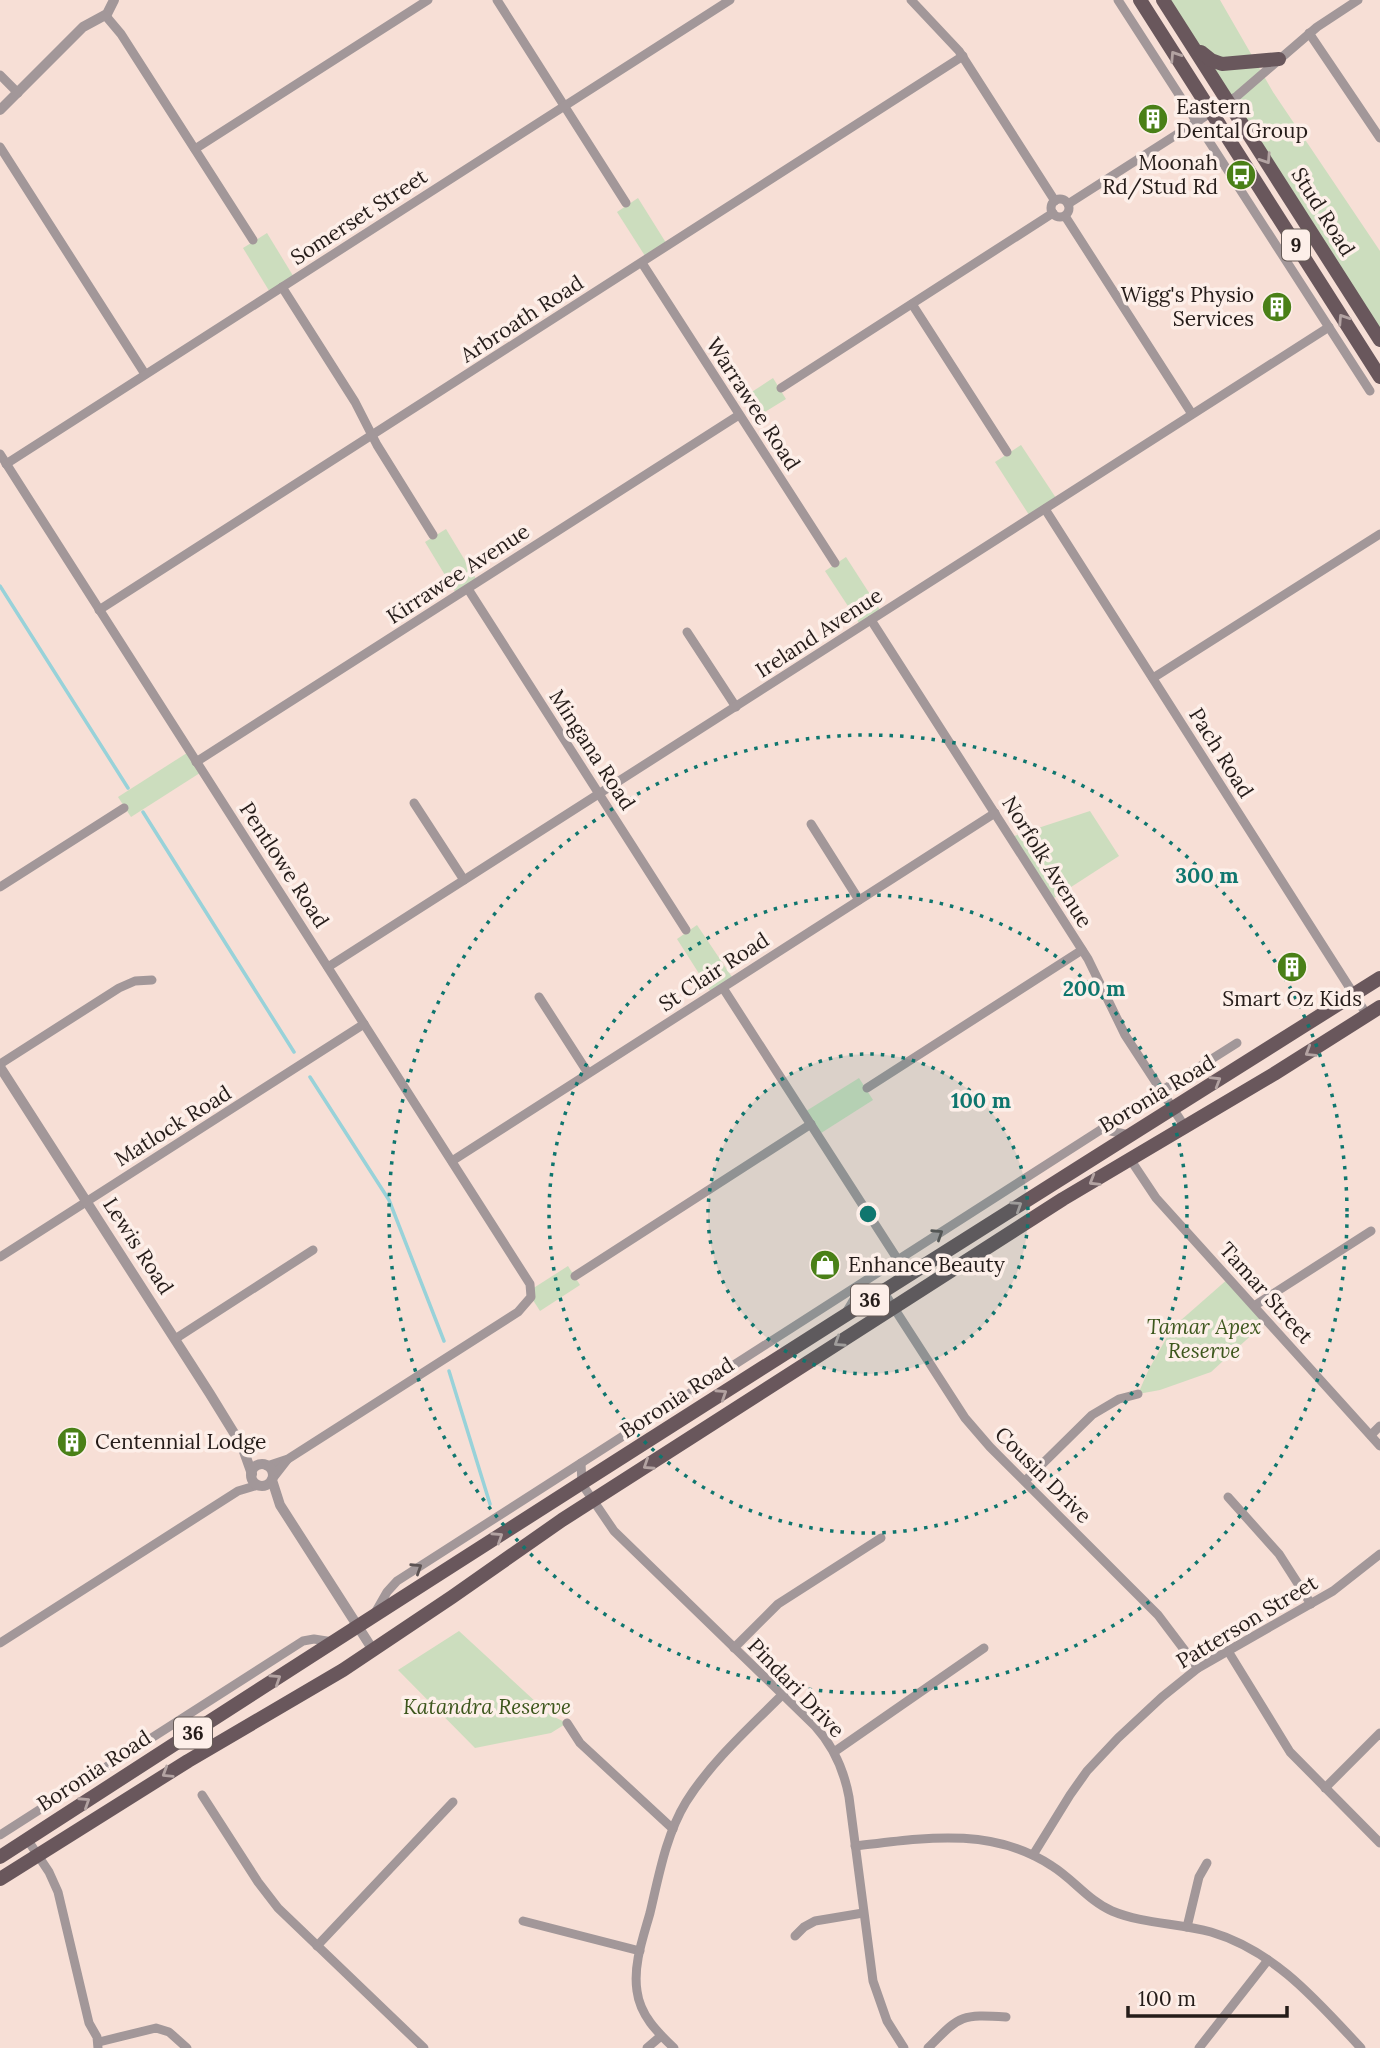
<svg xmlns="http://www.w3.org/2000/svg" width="1380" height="2048" font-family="Lora,serif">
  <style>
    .green { fill: #ccddbe }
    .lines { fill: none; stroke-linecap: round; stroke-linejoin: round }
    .stream { stroke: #98d2d9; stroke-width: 3.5 }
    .minor { stroke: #a29799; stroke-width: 9 }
    .tertiary { stroke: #a29799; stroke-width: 10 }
    .primary { stroke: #69575c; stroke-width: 14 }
    .oneway { stroke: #b3a3a2 }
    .oneway2 { stroke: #5d5353 }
    .ring { fill: none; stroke: #0f766e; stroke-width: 3.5; stroke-dasharray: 3.5 7 }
    .labels { text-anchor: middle; stroke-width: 7; stroke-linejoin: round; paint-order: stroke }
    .shield { fill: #fdefe9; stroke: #665b57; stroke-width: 2 }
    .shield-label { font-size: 19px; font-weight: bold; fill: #251c19 }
    .poi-label { font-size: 21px; fill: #251c19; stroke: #fdefe9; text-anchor: start }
    .street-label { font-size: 21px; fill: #251c19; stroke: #fdefe9 }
    .park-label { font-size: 21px; font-style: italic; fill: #3d571d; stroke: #fdefe9 }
    .centre { fill: #0f766e; stroke: #fdefe9; stroke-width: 3.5 }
    .ring-label { font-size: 21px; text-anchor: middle; font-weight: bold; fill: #0f766e; stroke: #fdefe9; stroke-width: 7; stroke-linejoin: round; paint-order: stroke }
  </style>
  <rect width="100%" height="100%" fill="#f7dfd6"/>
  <!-- green -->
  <g class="green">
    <path d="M1163 0H1220L1273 92 1380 251V340Z"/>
    <path d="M638 198 668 246 647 259 617 212Z"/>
    <path d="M267 233 295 279 271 294 243 248Z"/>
    <path d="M773 378 786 399 760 415 747 395Z"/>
    <path d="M1021 445 1058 501 1031 518 995 462Z"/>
    <path d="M446 529 478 582 457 595 425 542Z"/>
    <path d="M846 557 882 613 861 626 825 571Z"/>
    <path d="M190 751 203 771 131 817 118 797Z"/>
    <path d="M1090 811 1119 856 1051 900 1011 837Z"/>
    <path d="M697 925 734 980 712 994 677 939Z"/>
    <path d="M859 1078 873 1100 818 1135 803 1113Z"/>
    <path d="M568 1266 580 1285 540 1311 531 1297 532 1289Z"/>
    <path d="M1229 1278 1268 1320 1211 1372 1160 1390 1138 1394 1148 1371 1172 1328Z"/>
    <path d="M459 1631 550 1715 567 1723 551 1733 475 1748 398 1670Z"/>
  </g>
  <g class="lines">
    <!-- stream -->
    <g class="stream">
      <path d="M0 586 128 788"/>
      <path d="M143 812 294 1052"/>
      <path d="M310 1077 389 1200 444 1341"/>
      <path d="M449 1371 490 1504"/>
    </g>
    <!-- minor -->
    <g class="minor">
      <path d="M497 0 626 203"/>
      <path d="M911 0 959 51 1055 201"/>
      <path d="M1118 0 1370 391"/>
      <path d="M105 15 121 34 253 240"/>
      <path d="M1309 33 1380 138"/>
      <path d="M0 75 18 93"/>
      <path d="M0 147 145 374"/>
      <path d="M195 149 428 0"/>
      <circle cx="1060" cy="208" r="9"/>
      <path d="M1068 204 1237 96 1317 27 1358 0"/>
      <path d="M1065 216 1192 414"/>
      <path d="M642 263 835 563"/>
      <path d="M282 287 355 402 377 445 433 535"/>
      <path d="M912 304 1007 452"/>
      <path d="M781 388 1053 213"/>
      <path d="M0 454 530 1284 531 1297 518 1312 288 1459 267 1466"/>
      <path d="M6 464 730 0"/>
      <path d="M1045 509 1367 1015"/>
      <path d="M468 589 686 930"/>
      <path d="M99 610 963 56"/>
      <path d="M871 620 1088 959 1125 1035 1185 1127"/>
      <path d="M687 632 736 707"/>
      <path d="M1153 678 1380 534"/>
      <path d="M196 762 739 415"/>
      <path d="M414 803 464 880"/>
      <path d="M811 824 859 900"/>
      <path d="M0 887 124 808"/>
      <path d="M328 967 1329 327"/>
      <path d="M723 988 898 1260"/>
      <path d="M539 997 588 1073"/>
      <path d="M0 1064 119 988 135 981 152 980"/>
      <path d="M867 1088 1082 950"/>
      <path d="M1161 1091 1237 1043"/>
      <path d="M1102 1129 1122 1115"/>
      <path d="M1130 1159 1156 1198 1380 1446"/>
      <path d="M452 1161 995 813"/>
      <path d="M0 1257 364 1024"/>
      <path d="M575 1276 811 1124"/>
      <path d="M883 1291 965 1418 990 1447 1158 1615 1198 1668"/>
      <path d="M1254 1306 1371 1231"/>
      <path d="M847 1311 863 1284"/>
      <path d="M175 1339 313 1250"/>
      <path d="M1371 1435 1380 1426"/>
      <path d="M581 1463 582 1484 614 1531 815 1726C834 1747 844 1770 849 1797L873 1981 887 2021 904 2048"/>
      <path d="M273 1478 287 1460"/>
      <path d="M1025 1481 1092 1415 1119 1399 1138 1394"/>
      <path d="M1228 1497 1279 1554 1311 1604"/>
      <path d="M375 1613 387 1592 397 1581 1102 1129 1129 1135"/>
      <path d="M0 1643 238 1491 258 1485"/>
      <path d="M734 1648 778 1604 881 1538"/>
      <path d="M1228 1651 1290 1752 1380 1843"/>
      <path d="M567 1723 580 1743 673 1829"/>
      <path d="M834 1752 984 1648"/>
      <path d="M1325 1788 1380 1733"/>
      <path d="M202 1795 258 1882 278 1908 424 2048"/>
      <path d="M0 1835 303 1641 314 1639 333 1642"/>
      <path d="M27 1839 49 1872 58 1892 89 2023 97 2037 98 2048"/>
      <path d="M855 1846C923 1838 992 1826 1052 1866 1073 1879 1089 1901 1112 1911 1143 1924 1179 1923 1211 1932 1275 1951 1317 2001 1361 2048"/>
      <path d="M1033 1855 1070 1795 1087 1771 1118 1738 1162 1697 1198 1668 1333 1591 1380 1554"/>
      <path d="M523 1921 640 1951"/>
      <path d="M1187 1927 1199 1877 1207 1863"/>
      <path d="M795 1936 804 1927 815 1921 863 1913"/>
      <path d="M317 1946 453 1802"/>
      <path d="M99 2042 156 2028 169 2032 187 2048"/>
      <path d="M647 2048 661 2036"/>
      <path d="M674 2048C657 2032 640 2015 637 1991 633 1965 643 1938 650 1913 659 1875 666 1835 686 1802 711 1762 749 1728 782 1695"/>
      <path d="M928 2048C960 2016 959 2014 1006 2017"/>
      <path d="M1199 2048 1268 1960"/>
    </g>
    <!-- tertiary -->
    <g class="tertiary">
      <path d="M0 110 83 27 107 14 114 0"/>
      <path d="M0 1067 210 1394 242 1446 252 1474"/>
      <circle cx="262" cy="1475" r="11"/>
      <path d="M272 1480 280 1505 373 1650"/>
    </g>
    <!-- primary -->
    <g class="primary">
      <path d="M1140 0 1380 377"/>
      <path d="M1163 0 1380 340"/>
      <path d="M1201 52 1211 60 1222 64 1279 59"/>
      <path d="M0 1857C458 1560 918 1268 1380 978"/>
      <path d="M0 1879 188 1761 343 1670 452 1597 562 1520 1063 1199 1274 1074 1380 1007"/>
    </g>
  </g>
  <!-- one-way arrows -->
  <defs><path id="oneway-chevron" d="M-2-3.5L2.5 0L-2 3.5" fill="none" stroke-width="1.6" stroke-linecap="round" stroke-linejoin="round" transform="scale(1.75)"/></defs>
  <g class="oneway">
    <use href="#oneway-chevron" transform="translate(1175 56) rotate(-123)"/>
    <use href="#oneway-chevron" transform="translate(1266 159) rotate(57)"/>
    <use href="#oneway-chevron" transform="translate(1343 319) rotate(-123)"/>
    <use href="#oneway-chevron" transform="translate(1310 1052) rotate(148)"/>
    <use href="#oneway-chevron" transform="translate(1216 1081) rotate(-31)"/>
    <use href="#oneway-chevron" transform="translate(1094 1181) rotate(149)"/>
    <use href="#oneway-chevron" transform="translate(1017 1206) rotate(-33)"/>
    <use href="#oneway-chevron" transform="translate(839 1342) rotate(147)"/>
    <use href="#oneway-chevron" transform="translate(722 1394) rotate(-33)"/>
    <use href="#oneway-chevron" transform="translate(648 1465) rotate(147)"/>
    <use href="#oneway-chevron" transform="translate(498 1537) rotate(-33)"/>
    <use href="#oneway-chevron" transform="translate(276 1679) rotate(-33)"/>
    <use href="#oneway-chevron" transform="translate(167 1773) rotate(148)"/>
    <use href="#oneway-chevron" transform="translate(85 1802) rotate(-33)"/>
  </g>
  <g class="oneway2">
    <use href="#oneway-chevron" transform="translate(938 1234) rotate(-33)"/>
    <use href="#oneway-chevron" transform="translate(417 1568) rotate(-33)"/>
  </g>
  <!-- distance rings -->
  <circle cx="868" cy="1214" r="160" fill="#0f766e" fill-opacity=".12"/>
  <g class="ring">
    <circle cx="868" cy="1214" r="160"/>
    <circle cx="868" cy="1214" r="319"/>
    <circle cx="868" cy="1214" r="479"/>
  </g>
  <!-- icons -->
  <defs>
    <g id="building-disc" transform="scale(1.575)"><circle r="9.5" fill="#4a8017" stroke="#fdefe9"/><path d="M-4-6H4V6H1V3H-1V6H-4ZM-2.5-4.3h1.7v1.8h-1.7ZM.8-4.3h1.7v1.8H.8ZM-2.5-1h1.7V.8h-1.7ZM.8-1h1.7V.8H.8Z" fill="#fff"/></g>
    <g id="bus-disc" transform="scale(1.575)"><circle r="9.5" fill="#4a8017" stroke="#fdefe9"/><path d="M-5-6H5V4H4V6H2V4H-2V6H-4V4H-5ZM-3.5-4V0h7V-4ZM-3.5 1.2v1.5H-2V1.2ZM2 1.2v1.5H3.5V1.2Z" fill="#fff"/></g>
    <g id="shop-disc" transform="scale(1.575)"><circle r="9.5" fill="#4a8017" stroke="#fdefe9"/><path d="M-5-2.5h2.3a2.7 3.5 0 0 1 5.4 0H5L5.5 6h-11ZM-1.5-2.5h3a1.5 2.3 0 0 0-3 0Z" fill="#fff"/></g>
  </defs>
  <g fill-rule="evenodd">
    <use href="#building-disc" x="1153" y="119"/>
    <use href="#bus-disc" x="1241" y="175"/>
    <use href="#building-disc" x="1277" y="307"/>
    <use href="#building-disc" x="1292" y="967"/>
    <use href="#shop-disc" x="825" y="1265"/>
    <use href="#building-disc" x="72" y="1442"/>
  </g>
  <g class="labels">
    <!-- shield labels -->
    <g class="shield">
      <rect x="1282" y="229.5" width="28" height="31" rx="5"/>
      <rect x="851" y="1284.5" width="38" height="31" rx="5"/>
      <rect x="174" y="1717.5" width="38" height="31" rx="5"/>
    </g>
    <g class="shield-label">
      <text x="1296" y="252">9</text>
      <text x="870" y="1307">36</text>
      <text x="193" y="1740">36</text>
    </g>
    <!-- poi labels -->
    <g class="poi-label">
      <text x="1176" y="114">Eastern<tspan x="1176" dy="24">Dental Group</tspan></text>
      <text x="1218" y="170" text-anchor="end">Moonah<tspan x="1218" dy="24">Rd/Stud Rd</tspan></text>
      <text x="1254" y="302" text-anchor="end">Wigg's Physio<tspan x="1254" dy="24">Services</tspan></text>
      <text x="1292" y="1006" text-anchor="middle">Smart Oz Kids</text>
      <text x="848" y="1272">Enhance Beauty</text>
      <text x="95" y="1449">Centennial Lodge</text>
    </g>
    <!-- street labels -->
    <g class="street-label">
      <text transform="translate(1323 212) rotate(58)" y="7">Stud Road</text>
      <text transform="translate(359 217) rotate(-33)" y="7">Somerset Street</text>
      <text transform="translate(522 319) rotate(-33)" y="7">Arbroath Road</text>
      <text transform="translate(753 404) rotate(57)" y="7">Warrawee Road</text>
      <text transform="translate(458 574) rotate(-33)" y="7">Kirrawee Avenue</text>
      <text transform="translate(819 633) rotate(-33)" y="7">Ireland Avenue</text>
      <text transform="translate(592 750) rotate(57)" y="7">Mingana Road</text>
      <text transform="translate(1221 753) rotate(58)" y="7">Pach Road</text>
      <text transform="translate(1047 862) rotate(58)" y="7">Norfolk Avenue</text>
      <text transform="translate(284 865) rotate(57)" y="7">Pentlowe Road</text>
      <text transform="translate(714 972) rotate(-33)" y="7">St Clair Road</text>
      <text transform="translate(1157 1094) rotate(-31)" y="7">Boronia Road</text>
      <text transform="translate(173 1126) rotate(-32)" y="7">Matlock Road</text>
      <text transform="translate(138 1246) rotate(57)" y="7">Lewis Road</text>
      <text transform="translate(1266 1293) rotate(48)" y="7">Tamar Street</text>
      <text transform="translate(677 1398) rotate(-33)" y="7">Boronia Road</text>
      <text transform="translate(1043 1475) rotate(45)" y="7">Cousin Drive</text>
      <text transform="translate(1247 1622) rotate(-31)" y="7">Patterson Street</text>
      <text transform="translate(796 1688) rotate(46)" y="7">Pindari Drive</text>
      <text transform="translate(94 1771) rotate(-33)" y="7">Boronia Road</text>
    </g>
    <!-- park labels -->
    <g class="park-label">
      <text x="1204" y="1334">Tamar Apex<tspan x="1204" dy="24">Reserve</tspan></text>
      <text x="487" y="1714">Katandra Reserve</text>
    </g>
  </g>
  <circle cx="868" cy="1214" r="10" class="centre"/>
  <g class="ring-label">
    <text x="1207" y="883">300 m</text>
    <text x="1094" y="996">200 m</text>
    <text x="981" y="1108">100 m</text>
  </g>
  <!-- scale -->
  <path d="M1128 2006v10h159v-10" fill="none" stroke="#251c19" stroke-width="3.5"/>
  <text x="1138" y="2006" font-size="21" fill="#251c19" stroke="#fdefe9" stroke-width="5" paint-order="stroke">100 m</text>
</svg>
